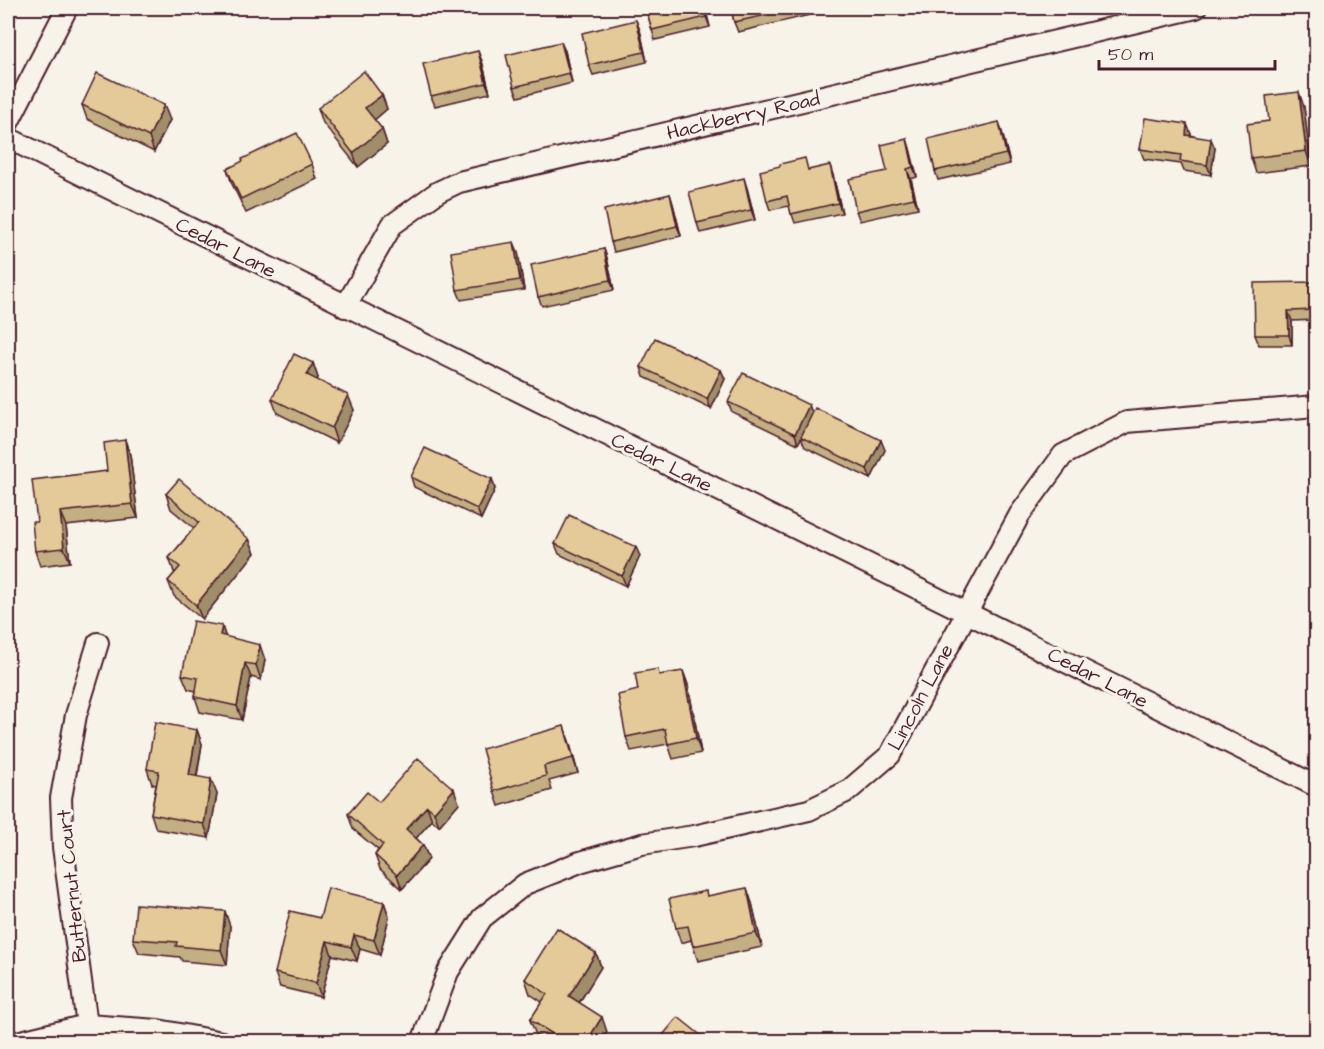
<svg xmlns="http://www.w3.org/2000/svg" width="1324" height="1049" font-family="'Architects Daughter',sans-serif">
  <style>
    .lines { fill: none; stroke-linecap: round; stroke-linejoin: round }
    .street-casing { stroke: #4a1f2b; stroke-width: 24 }
    .street { stroke: #f7f3e8; stroke-width: 20 }
    .wall { fill: #c4ae84; stroke: #4a1f2b; stroke-width: 1.5 }
    .shaded-wall { fill: #a08d6b; stroke: #4a1f2b; stroke-width: 1.5 }
    .building { fill: #e4ca99; stroke: #4a1f2b; stroke-width: 1.5 }
    .labels { text-anchor: middle; stroke-width: 6; stroke-linejoin: round; paint-order: stroke }
    .street-label { font-size: 20px; fill: #4a1f2b; stroke: #f7f3e8 }
  </style>
  <rect width="100%" height="100%" fill="#f7f3e8"/>
  <filter id="ink" filterUnits="userSpaceOnUse"><feTurbulence type="fractalNoise" baseFrequency=".0167" numOctaves="2"/><feDisplacementMap in="SourceGraphic" scale="12" xChannelSelector="R" yChannelSelector="G"/><feConvolveMatrix kernelMatrix="1 2 1 2 8 2 1 2 1" color-interpolation-filters="sRGB"/></filter>
  <g filter="url(#ink)">
    <g class="lines">
      <!-- street casing -->
      <g class="street-casing">
        <g id="street">
          <path d="M8 123 67 8"/>
          <path d="M8 138C443 356 881 568 1316 786"/>
          <path d="M345 307 392 225 438 192 459 182 1196 8"/>
          <path d="M87 1025 63 847 61 798 76 715 98 643"/>
          <path d="M17 1042 87 1025 158 1030 222 1042"/>
          <path d="M422 1042 448 972 482 918 525 884 580 862 642 844 694 836 809 810 848 791 890 755 1020 514 1063 455 1127 422 1316 406"/>
        </g>
      </g>
      <!-- street -->
      <use href="#street" class="street"/>
    </g>
    <!-- wall -->
    <g class="wall">
      <path d="M646 8H705L710 27 655 40 652 30Z"/>
      <path d="M731 8H808L810 15 738 32 734 22Z"/>
      <path d="M900 8H935L903 15Z"/>
      <path d="M640 30 647 62 593 75 589 65Z"/>
      <path d="M565 51 572 83 518 97 514 87Z"/>
      <path d="M482 61 490 93 435 106 431 96Z"/>
      <path d="M382 95 387 109 374 120 382 129 387 144 358 167 323 123 318 108Z"/>
      <path d="M82 105 170 120 154 152 87 119Z"/>
      <path d="M1304 107 1311 166 1256 173 1251 158 1269 121Z"/>
      <path d="M1002 132 1010 164 938 180 935 171Z"/>
      <path d="M1191 134V135L1215 148 1211 175 1184 171 1181 164 1144 159 1140 149Z"/>
      <path d="M907 139 910 149 917 177 911 179 918 208 860 221 856 211 887 171Z"/>
      <path d="M312 164 317 179 246 213 232 184 227 169Z"/>
      <path d="M809 170 833 175 842 213 795 223 789 206 770 210 767 201Z"/>
      <path d="M747 188 755 220 700 233 697 223Z"/>
      <path d="M670 194 673 204 681 236 614 252 611 242Z"/>
      <path d="M604 249 607 258 614 290 542 306 538 297Z"/>
      <path d="M518 252 524 290 461 300 457 290Z"/>
      <path d="M1317 282V320L1292 321V345H1259L1255 335Z"/>
      <path d="M313 363 318 378 317 380 354 410 337 443 277 413 272 399Z"/>
      <path d="M641 367 721 370 725 379 711 409 644 377Z"/>
      <path d="M728 402 809 405 812 414 885 450 871 479 805 447 801 438 798 444 732 412Z"/>
      <path d="M125 440 130 455 138 518 66 526 70 562 40 566 35 551 37 522 107 471Z"/>
      <path d="M411 477 492 479 495 489 481 519 414 487Z"/>
      <path d="M166 494 249 539 255 553 202 619 174 596 168 581 175 573 174 572 169 558 194 528 171 509Z"/>
      <path d="M555 544 640 556 626 586 559 554Z"/>
      <path d="M225 637 265 660 261 680 251 677 242 720 200 712 195 697 196 691 188 689 182 675Z"/>
      <path d="M683 671 688 685 701 753 673 759 668 744 631 751 626 737 638 690 660 675Z"/>
      <path d="M197 730 202 744 197 777 217 794 209 838 156 829 151 814 156 785 152 784 147 769Z"/>
      <path d="M569 741 578 773 549 781 552 790 499 806 494 791Z"/>
      <path d="M379 802 459 803 439 826 432 820 416 838 423 845 429 859 402 889 380 869 375 855 378 850 353 829 348 814Z"/>
      <path d="M708 896 752 903 762 947 698 961 691 940 681 943 676 928Z"/>
      <path d="M384 902 389 917 380 955 360 949 357 961 332 955 321 997 280 987 275 973 320 918Z"/>
      <path d="M230 926 227 965 182 961 180 957 139 953 133 939Z"/>
      <path d="M596 953 601 967 579 1003 607 1032 601 1041H547L536 1035 530 1020 542 1002 530 994 525 979Z"/>
    </g>
    <!-- shaded-wall -->
    <g class="shaded-wall">
      <path d="M704 8H705L710 27 706 17Z"/>
      <path d="M636 20 640 30 647 62 644 52Z"/>
      <path d="M561 42 565 51 572 83 569 73Z"/>
      <path d="M478 51 482 61 490 93 486 83Z"/>
      <path d="M1299 92 1304 107 1311 166 1306 151Z"/>
      <path d="M382 95 387 109 371 123 365 108Z"/>
      <path d="M164 105 170 120 154 152 149 137Z"/>
      <path d="M999 122 1002 132 1010 164 1006 154Z"/>
      <path d="M1187 124 1191 134 1189 145 1186 135Z"/>
      <path d="M382 129 387 144 358 167 353 153Z"/>
      <path d="M907 139 910 149 917 177 913 167Z"/>
      <path d="M1211 139 1215 148 1211 175 1207 165Z"/>
      <path d="M830 165 833 175 842 213 838 203Z"/>
      <path d="M907 169 911 179 918 208 914 198Z"/>
      <path d="M744 178 747 188 755 220 751 210Z"/>
      <path d="M670 194 673 204 681 236 677 226Z"/>
      <path d="M514 242 518 252 524 290 520 280Z"/>
      <path d="M604 249 607 258 614 290 610 280Z"/>
      <path d="M1288 311 1292 321V345L1289 335Z"/>
      <path d="M313 363 318 378 313 389 307 375Z"/>
      <path d="M721 370 725 379 711 409 707 399Z"/>
      <path d="M348 395 354 410 337 443 332 428Z"/>
      <path d="M809 405 813 415 798 444 795 434Z"/>
      <path d="M125 440 130 455 138 518 132 504Z"/>
      <path d="M881 440 885 450 871 479 867 469Z"/>
      <path d="M492 479 495 489 481 519 477 509Z"/>
      <path d="M60 512 66 526 70 562 64 548Z"/>
      <path d="M249 539 255 553 202 619 196 605Z"/>
      <path d="M636 547 640 556 626 586 622 576Z"/>
      <path d="M222 626 227 641 220 635Z"/>
      <path d="M260 645 265 660 261 680 256 665Z"/>
      <path d="M245 663 251 677 242 720 237 706Z"/>
      <path d="M683 671 688 685 701 753 696 738Z"/>
      <path d="M564 726 569 741 578 773 573 758Z"/>
      <path d="M197 730 202 744 194 790 189 775Z"/>
      <path d="M211 779 217 794 209 838 204 824Z"/>
      <path d="M454 789 459 803 439 826 434 812Z"/>
      <path d="M427 806 432 820 411 844 406 829Z"/>
      <path d="M423 845 429 859 402 889 397 875Z"/>
      <path d="M747 888 752 903 762 947 756 933Z"/>
      <path d="M384 902 389 917 380 955 374 940Z"/>
      <path d="M225 911 230 926 227 965 221 950Z"/>
      <path d="M354 935 360 949 357 961 351 947Z"/>
      <path d="M327 941 332 955 321 997 316 983Z"/>
      <path d="M596 953 601 967 574 1011 569 996Z"/>
      <path d="M602 1017 607 1032 601 1041H587Z"/>
    </g>
    <!-- building -->
    <g class="building">
      <path d="M646 8H704L706 17 652 30Z"/>
      <path d="M731 8H798L734 22Z"/>
      <path d="M636 20 644 52 589 65 582 33Z"/>
      <path d="M561 42 569 73 514 87 506 55Z"/>
      <path d="M478 51 486 83 431 96 423 64Z"/>
      <path d="M364 71 382 95 365 108 382 129 353 153 318 108Z"/>
      <path d="M97 73 164 105 149 137 82 105Z"/>
      <path d="M1299 92 1306 151 1251 158 1247 124 1269 121 1266 96Z"/>
      <path d="M1145 118 1187 124 1186 135 1211 139 1207 165 1180 161 1181 155 1140 149Z"/>
      <path d="M999 122 1006 154 935 171 928 139Z"/>
      <path d="M297 133 312 164 241 199 227 169 243 161 242 159Z"/>
      <path d="M907 139 913 167 907 169 914 198 856 211 849 179 887 171 881 145Z"/>
      <path d="M805 158 808 170 830 165 838 203 791 214 787 196 767 201 760 171 780 166V164Z"/>
      <path d="M744 178 751 210 697 223 689 192Z"/>
      <path d="M670 194 677 226 611 242 604 210Z"/>
      <path d="M514 242 520 280 457 290 451 252Z"/>
      <path d="M604 249 610 280 538 297 531 265Z"/>
      <path d="M1317 282V310L1288 311 1289 335H1255L1254 283Z"/>
      <path d="M655 338 721 370 707 399 641 367Z"/>
      <path d="M294 354 313 363 307 375 348 395 332 428 272 399Z"/>
      <path d="M743 373 809 405 795 434 728 402Z"/>
      <path d="M815 408 881 440 867 469 801 437Z"/>
      <path d="M125 440 132 504 60 512 64 548 35 551 32 522H37L32 480 107 471 104 443Z"/>
      <path d="M425 448 492 479 477 509 411 477Z"/>
      <path d="M179 479 249 539 196 605 168 581 180 567 169 558 199 522 166 494Z"/>
      <path d="M569 515 636 547 622 576 555 544Z"/>
      <path d="M193 621 222 626 220 635 260 645 256 665 245 663 237 706 195 697 198 678 182 675Z"/>
      <path d="M658 669 659 675 683 671 696 738 668 744 665 729 626 737 618 695 638 690 635 673Z"/>
      <path d="M155 722 197 730 189 775 211 779 204 824 151 814 159 771 147 769Z"/>
      <path d="M564 726 573 758 544 766 546 776 494 791 482 749Z"/>
      <path d="M418 758 454 789 434 812 427 806 406 829 423 845 397 875 375 855 383 845 348 814 367 792 379 802Z"/>
      <path d="M328 888 384 902 374 940 354 935 351 947 327 941 316 983 275 973 290 911 320 918Z"/>
      <path d="M747 888 756 933 693 946 688 926 676 928 669 899 706 891 707 896Z"/>
      <path d="M136 904 225 911 221 950 176 946 177 942 133 939Z"/>
      <path d="M557 928 596 953 569 996 602 1017 587 1041H564L530 1020 547 994 525 979Z"/>
      <path d="M678 1017 708 1041H658Z"/>
    </g>
  </g>
  <g class="labels">
    <!-- street labels -->
    <g class="street-label">
      <text transform="translate(743 115) rotate(-13)" y="7">Hackberry Road</text>
      <text transform="translate(226 247) rotate(27)" y="7">Cedar Lane</text>
      <text transform="translate(662 462) rotate(26)" y="7">Cedar Lane</text>
      <text transform="translate(1098 677) rotate(27)" y="7">Cedar Lane</text>
      <text transform="translate(920 697) rotate(-62)" y="7">Lincoln Lane</text>
      <text transform="translate(71 886) rotate(-96)" y="7">Butternut Court</text>
    </g>
  </g>
  <!-- margin -->
  <rect width="1324" height="1049" fill="none" stroke="#f7f3e8" stroke-width="30"/>
  <rect x="15" y="15" width="1294" height="1019" fill="none" stroke="#4a1f2b" stroke-width="2" filter="url(#ink)"/>
  <!-- scale -->
  <path d="M1099 60v9h176v-9" fill="none" stroke="#4a1f2b" stroke-width="3"/>
  <text x="1108" y="60" font-size="18" fill="#4a1f2b" stroke="#f7f3e8" stroke-width="4.5" paint-order="stroke">50 m</text>
</svg>
